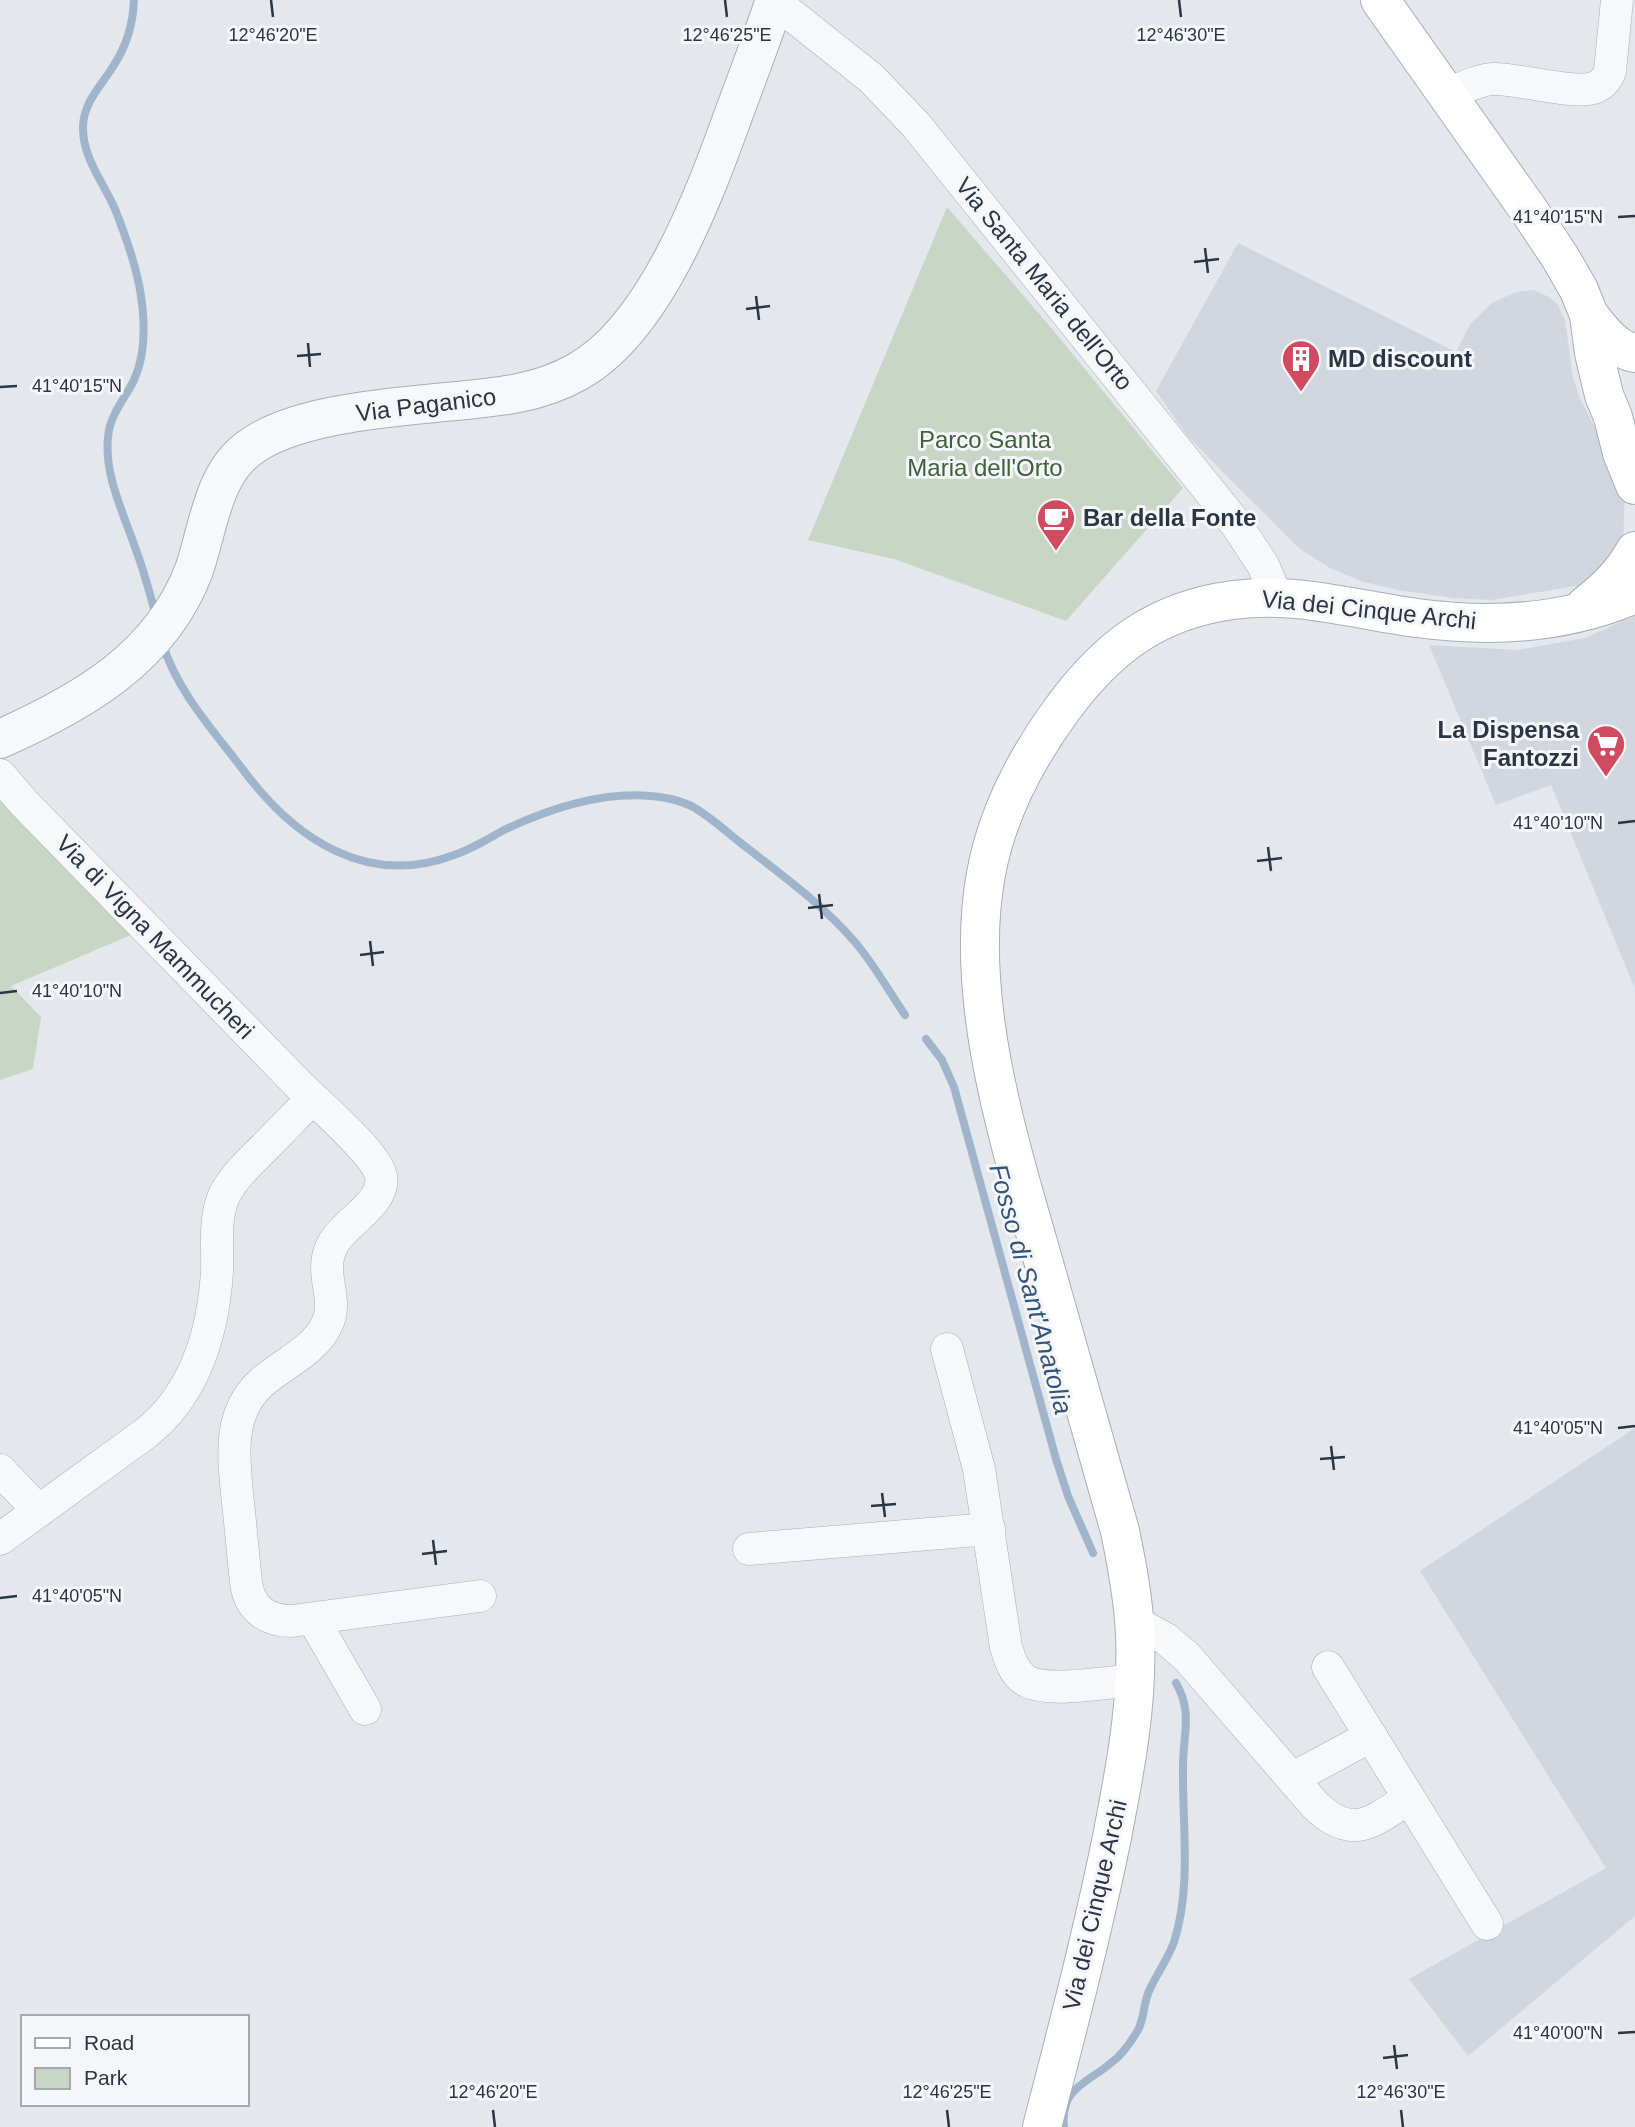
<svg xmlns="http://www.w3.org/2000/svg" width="1635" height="2127" font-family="Arial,sans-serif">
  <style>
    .built { fill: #d2d6de }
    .green { fill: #cad6c5 }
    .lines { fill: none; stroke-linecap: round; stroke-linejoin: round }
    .stream { stroke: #a0b5cb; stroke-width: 8 }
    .minor-casing { stroke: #a9aeb6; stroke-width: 33 }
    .tertiary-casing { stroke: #a9aeb6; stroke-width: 40 }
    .secondary-casing { stroke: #a9aeb6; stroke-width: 40 }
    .minor { stroke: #f7f8fa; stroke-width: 32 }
    .tertiary { stroke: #f7f8fa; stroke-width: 38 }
    .secondary { stroke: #fff; stroke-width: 38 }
    .ticks { fill: none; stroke: #2b3544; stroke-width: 2.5 }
    .labels { text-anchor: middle; stroke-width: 6; stroke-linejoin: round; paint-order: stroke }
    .street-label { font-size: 24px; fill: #2b3544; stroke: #f4f6f9 }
    .poi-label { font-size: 24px; font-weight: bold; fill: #2b3544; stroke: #f4f6f9; text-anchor: start }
    .park-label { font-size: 24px; fill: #406039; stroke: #f4f6f9 }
    .water-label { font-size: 26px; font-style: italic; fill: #355479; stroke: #f4f6f9 }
    .ticks-label { font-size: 18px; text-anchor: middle; fill: #2b3544; stroke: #f4f6f9; stroke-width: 6; stroke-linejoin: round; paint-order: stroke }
  </style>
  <rect width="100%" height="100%" fill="#e4e7ec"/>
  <!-- built -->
  <g class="built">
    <path d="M1238 243 1456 352 1471 323 1492 303 1516 292 1533 290 1547 296 1558 305 1565 320 1573 378 1580 399 1625 485 1623 546 1582 585 1491 600 1453 598 1398 590 1361 581 1330 568 1300 549 1188 437 1156 391Z"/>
    <path d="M1635 617V989L1551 785 1496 805 1429 645 1517 650 1585 638 1625 620Z"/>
    <path d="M1635 1428V1916L1468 2056 1409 1979 1606 1868 1420 1571Z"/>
  </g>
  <!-- green -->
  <g class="green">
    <path d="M947 207 1047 323 1183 488 1066 621 894 559 808 540Z"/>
    <path d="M0 801 131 935 11 986 41 1017 33 1069 0 1080Z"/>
  </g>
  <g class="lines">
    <!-- stream -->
    <g class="stream">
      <path d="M134 0C133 24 127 45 114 65 102 85 84 101 83 126 82 157 103 182 115 209 126 237 137 267 141 296 145 323 146 354 134 380 125 399 110 414 108 437 104 476 124 514 136 550 144 571 150 594 156 616"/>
      <path d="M162 642C177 692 214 731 244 771 295 839 367 888 454 855 472 849 489 838 506 829 555 806 616 787 671 799 679 801 688 804 695 808 713 819 729 834 746 847 783 876 823 905 854 941 874 964 888 990 905 1015"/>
      <path d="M926 1039 942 1060 954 1087 1056 1459 1068 1496 1093 1553"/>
      <path d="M1064 2127C1060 2088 1086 2084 1111 2063 1122 2055 1131 2042 1138 2030 1145 2017 1143 2002 1150 1989 1157 1973 1168 1959 1174 1942 1192 1886 1182 1824 1183 1766 1183 1735 1193 1712 1176 1683"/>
    </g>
    <!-- minor casing -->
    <g class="minor-casing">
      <g id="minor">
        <path d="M774 1 871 78 916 125 1236 524 1263 565 1277 598"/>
        <path d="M1446 95C1461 89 1477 80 1493 79 1517 78 1577 96 1596 87 1603 84 1607 79 1610 71L1617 0"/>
        <path d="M0 775 23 802C115 897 208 991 300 1086 319 1105 376 1153 381 1176 386 1202 347 1221 334 1242 316 1272 340 1297 327 1324 315 1351 282 1364 261 1383 226 1415 234 1461 238 1503 241 1529 243 1555 246 1582 249 1608 266 1621 292 1621L480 1596"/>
        <path d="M947 1349 979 1469 1006 1647C1010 1660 1014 1673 1025 1680 1045 1694 1109 1682 1135 1680"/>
        <path d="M0 1470 39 1511"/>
        <path d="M0 1539 146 1433C195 1394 213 1333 217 1272 218 1247 214 1222 223 1198 232 1178 249 1163 264 1148 280 1132 296 1115 312 1099"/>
        <path d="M749 1549 989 1529"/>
        <path d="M313 1619 365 1709"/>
        <path d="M1135 1622 1166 1639 1187 1657 1315 1805C1353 1842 1374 1821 1409 1798"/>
        <path d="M1328 1667 1487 1924"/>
        <path d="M1293 1778 1371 1736"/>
      </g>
    </g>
    <!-- tertiary casing -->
    <g class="tertiary-casing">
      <path id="tertiary" d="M0 739C81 703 161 658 194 570 208 530 212 476 248 449 290 416 382 408 435 403 484 398 533 397 577 372 655 329 704 196 733 116 747 78 762 39 775 0"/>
    </g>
    <!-- secondary casing -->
    <g class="secondary-casing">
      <g id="secondary">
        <path d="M1380 0 1530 212 1560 257 1579 290 1589 315 1594 353 1604 395 1613 417 1622 453 1635 485"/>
        <path d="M1589 315C1601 330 1615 350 1635 353"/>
        <path d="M1586 605C1607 589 1622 574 1635 551"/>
        <path d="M1042 2127C1067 2031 1092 1935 1112 1837 1125 1770 1138 1704 1135 1636 1134 1601 1127 1565 1120 1531 1095 1440 1069 1350 1043 1260 1009 1141 963 998 986 874 997 813 1027 757 1063 708 1108 647 1157 610 1233 600 1295 591 1356 610 1417 618 1490 628 1566 624 1635 594"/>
      </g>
    </g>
    <!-- minor -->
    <use href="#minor" class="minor"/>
    <!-- tertiary -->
    <use href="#tertiary" class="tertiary"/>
    <!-- secondary -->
    <use href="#secondary" class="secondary"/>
  </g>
  <!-- ticks -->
  <path class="ticks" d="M271 0 273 17M725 0 727 17M1179 0 1181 17M1618 217 1635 216M1205 248 1208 273M1194 262 1219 259M756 296 759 320M746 309 770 306M308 343 310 367M297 356 321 354M0 387 17 386M1618 823 1635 821M1268 847 1271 871M1257 861 1282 858M819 894 822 919M808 908 833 905M370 941 373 966M360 955 384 952M0 993 17 991M1618 1428 1635 1426M1331 1446 1334 1470M1320 1459 1345 1457M882 1493 885 1517M871 1506 896 1504M433 1540 436 1565M422 1554 447 1551M0 1598 17 1596M1618 2033 1635 2032M1394 2045 1397 2069M1383 2058 1408 2055M493 2110 495 2127M947 2110 949 2127M1401 2110 1403 2127"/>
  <!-- icons -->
  <defs>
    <g id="building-pin" transform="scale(2.0125)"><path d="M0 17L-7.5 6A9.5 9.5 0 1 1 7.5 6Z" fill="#cf4b60" stroke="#f4f6f9"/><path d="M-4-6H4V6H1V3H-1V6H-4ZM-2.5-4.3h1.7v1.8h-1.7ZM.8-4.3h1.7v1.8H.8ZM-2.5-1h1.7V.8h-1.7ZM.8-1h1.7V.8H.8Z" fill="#fff"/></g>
    <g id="cafe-pin" transform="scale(2.0125)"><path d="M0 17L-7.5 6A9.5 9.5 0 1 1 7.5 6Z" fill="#cf4b60" stroke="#f4f6f9"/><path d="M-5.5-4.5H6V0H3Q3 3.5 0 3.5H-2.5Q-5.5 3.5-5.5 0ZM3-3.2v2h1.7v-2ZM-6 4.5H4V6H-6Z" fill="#fff"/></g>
    <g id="supermarket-pin" transform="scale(2.0125)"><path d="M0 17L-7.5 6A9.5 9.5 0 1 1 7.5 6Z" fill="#cf4b60" stroke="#f4f6f9"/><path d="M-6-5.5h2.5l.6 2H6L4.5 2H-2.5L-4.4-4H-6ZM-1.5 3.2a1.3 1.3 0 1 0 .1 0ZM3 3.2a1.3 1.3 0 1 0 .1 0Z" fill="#fff"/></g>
  </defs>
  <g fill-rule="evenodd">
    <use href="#building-pin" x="1301" y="359"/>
    <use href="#cafe-pin" x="1056" y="518"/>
    <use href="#supermarket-pin" x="1606" y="744"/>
  </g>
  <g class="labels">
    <!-- street labels -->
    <g class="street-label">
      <text transform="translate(1044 284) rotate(51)" y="8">Via Santa Maria dell'Orto</text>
      <text transform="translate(426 405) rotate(-7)" y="8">Via Paganico</text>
      <text transform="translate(1369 610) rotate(6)" y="8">Via dei Cinque Archi</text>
      <text transform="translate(155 937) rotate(46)" y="8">Via di Vigna Mammucheri</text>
      <text transform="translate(1095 1905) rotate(-77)" y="8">Via dei Cinque Archi</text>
    </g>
    <!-- poi labels -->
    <g class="poi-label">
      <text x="1328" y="367">MD discount</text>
      <text x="1083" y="526">Bar della Fonte</text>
      <text x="1579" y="738" text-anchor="end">La Dispensa<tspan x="1579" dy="28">Fantozzi</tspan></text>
    </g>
    <!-- park labels -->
    <g class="park-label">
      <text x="985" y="448">Parco Santa<tspan x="985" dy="28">Maria dell'Orto</tspan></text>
    </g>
    <!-- water labels -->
    <g class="water-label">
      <text transform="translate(1031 1289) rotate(75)" y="9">Fosso di Sant'Anatolia</text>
    </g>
  </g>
  <g class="ticks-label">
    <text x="273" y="41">12°46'20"E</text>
    <text x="727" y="41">12°46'25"E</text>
    <text x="1181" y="41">12°46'30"E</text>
    <text x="1558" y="223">41°40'15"N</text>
    <text x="77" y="392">41°40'15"N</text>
    <text x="1558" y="829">41°40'10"N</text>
    <text x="77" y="997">41°40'10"N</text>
    <text x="1558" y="1434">41°40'05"N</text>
    <text x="77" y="1602">41°40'05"N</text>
    <text x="1558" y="2039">41°40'00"N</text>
    <text x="493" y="2098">12°46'20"E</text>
    <text x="947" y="2098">12°46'25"E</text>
    <text x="1401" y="2098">12°46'30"E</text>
  </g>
  <!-- legend -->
  <rect x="21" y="2015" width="228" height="91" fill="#f4f6f9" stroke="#a4a9b1" stroke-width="2"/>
  <rect x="35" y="2038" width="35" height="10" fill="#ffffff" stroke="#a4a9b1" stroke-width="2"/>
  <text x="84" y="2050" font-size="21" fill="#2b3544">Road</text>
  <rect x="35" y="2068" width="35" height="21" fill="#cad6c5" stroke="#a4a9b1" stroke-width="2"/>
  <text x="84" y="2085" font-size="21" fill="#2b3544">Park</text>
</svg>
